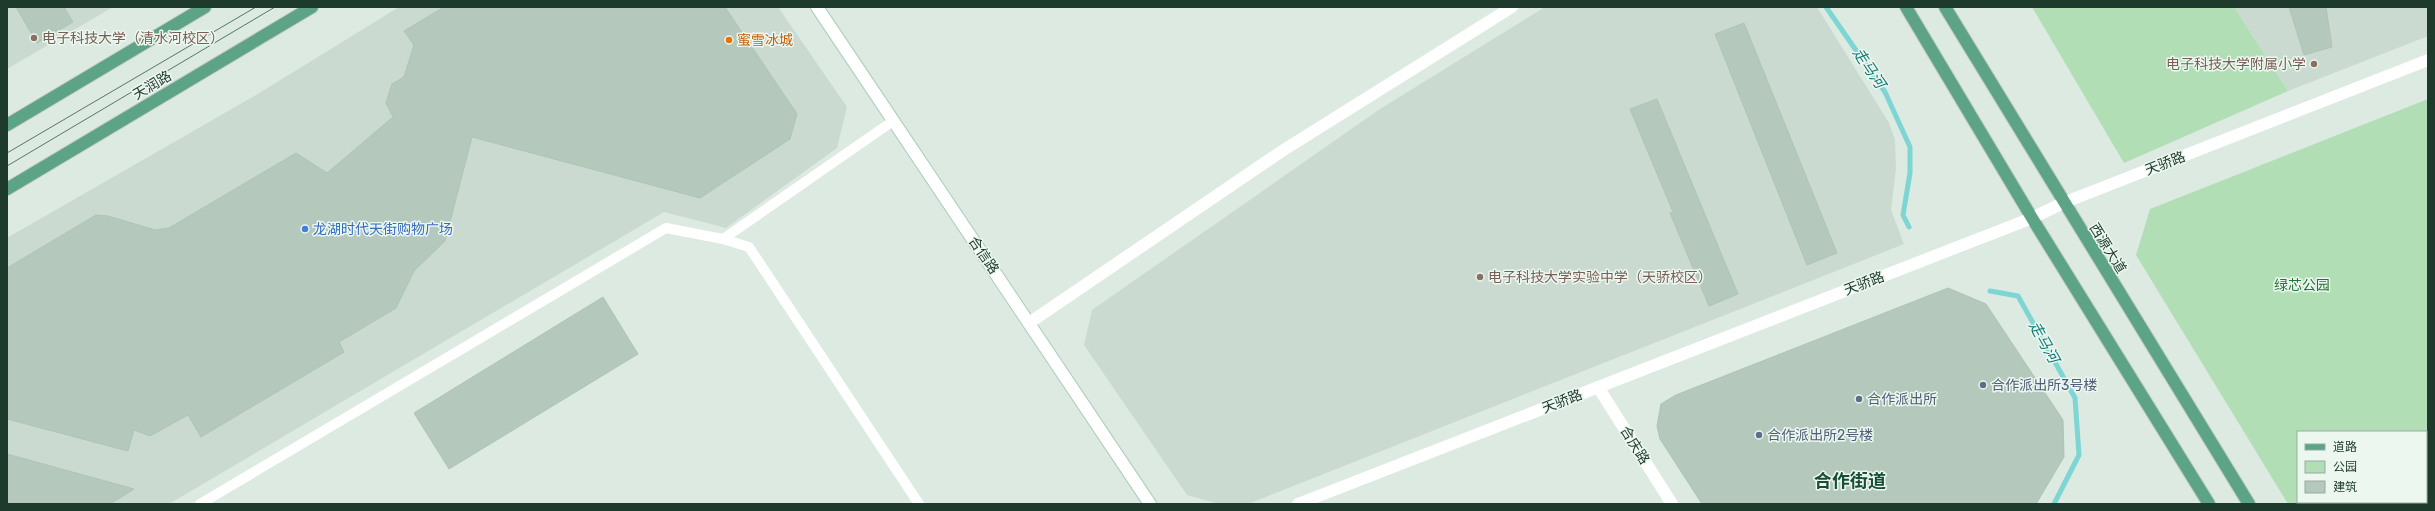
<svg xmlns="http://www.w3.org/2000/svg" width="2435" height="511" font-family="Rubik,'Noto Sans SC',sans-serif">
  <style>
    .built { fill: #cadad0 }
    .green { fill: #b2deb6; fill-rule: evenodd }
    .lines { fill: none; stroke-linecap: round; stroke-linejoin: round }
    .stream { stroke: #7dd6d4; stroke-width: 5 }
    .building { fill: #b4c8bc; stroke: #aec4b7 }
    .secondary-casing { stroke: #aecbbb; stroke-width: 14 }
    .primary-casing { stroke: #c0c8c4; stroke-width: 14 }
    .lane { stroke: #fff; stroke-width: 10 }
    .street { stroke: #fff; stroke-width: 12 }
    .secondary { stroke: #fff; stroke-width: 12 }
    .primary { stroke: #5ca485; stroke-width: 12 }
    .tram { stroke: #567768; stroke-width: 1 }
    .education-dot { fill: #8d6e63; stroke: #ecf7f0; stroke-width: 1.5 }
    .food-dot { fill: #e8710a; stroke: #ecf7f0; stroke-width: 1.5 }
    .shop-dot { fill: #3f7fe0; stroke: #ecf7f0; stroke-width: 1.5 }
    .service-dot { fill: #5c6f8a; stroke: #ecf7f0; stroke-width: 1.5 }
    .labels { text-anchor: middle; stroke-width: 3; stroke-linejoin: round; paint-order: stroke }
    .education-label { font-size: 14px; fill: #785e54; stroke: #ecf7f0; text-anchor: start }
    .food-label { font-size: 14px; fill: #c56008; stroke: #ecf7f0; text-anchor: start }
    .street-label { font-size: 14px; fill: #1d3a2d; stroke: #ecf7f0 }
    .shop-label { font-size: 14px; fill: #366cbe; stroke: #ecf7f0; text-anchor: start }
    .park-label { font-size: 14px; fill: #247434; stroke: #ecf7f0 }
    .service-label { font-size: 14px; fill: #4e5e75; stroke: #ecf7f0; text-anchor: start }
    .water-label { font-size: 15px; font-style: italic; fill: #127b79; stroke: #ecf7f0 }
    .district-label { font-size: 18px; font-weight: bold; fill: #174e37; stroke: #ecf7f0 }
  </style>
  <rect width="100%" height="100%" fill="#dceae1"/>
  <!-- built -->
  <g class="built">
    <path d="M7 7H113L7 69Z"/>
    <path d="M399 7H778L847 107 837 148 726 228 664 212 169 504H7V238L256 95Z"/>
    <path d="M1545 7H1817L1889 123 1895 140 1896 169 1891 210 1904 244 1248 504H1219L1187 495 1084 345 1092 310 1380 109Z"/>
    <path d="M2234 7H2428V36L2288 91Z"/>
  </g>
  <!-- green -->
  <g class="green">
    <path d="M2032 7H2234L2288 91 2124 163Z"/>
    <path d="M2428 99V504H2288L2136 255 2150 209ZM2298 432H2426V502H2298Z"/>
  </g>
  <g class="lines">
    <!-- stream -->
    <g class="stream">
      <path d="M1826 7 1885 92 1910 147V173L1903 215 1909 227"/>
      <path d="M1990 291 2018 296 2075 398 2079 455 2054 504"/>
    </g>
  </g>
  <!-- building -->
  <g class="building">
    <path d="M16 7H64L73 22 37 43Z"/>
    <path d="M444 7H725L797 114 790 139 700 198 472 137 445 241 414 271 396 308 339 342 344 352 201 437 188 415 150 436 134 430 128 451 7 419V268L96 215 108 216 155 230 169 228 296 153 327 173 393 117 386 103 389 93 392 84 404 77 414 45 404 31Z"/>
    <path d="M2289 7H2326L2332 47 2304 55Z"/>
    <path d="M1744 23 1837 253 1807 265 1715 34Z"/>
    <path d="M1657 99 1738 294 1709 306 1670 213 1673 212 1630 109Z"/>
    <path d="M1948 288 1986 304 2063 420 2064 457 2036 504H1702L1660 439 1657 426 1661 404 1676 395Z"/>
    <path d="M603 297 638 354 449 469 414 413Z"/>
    <path d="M7 454 134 489 110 504H7Z"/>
  </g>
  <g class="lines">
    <!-- secondary casing -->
    <g class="secondary-casing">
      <path id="secondary" d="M817 7 1150 504"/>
    </g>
    <!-- primary casing -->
    <g class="primary-casing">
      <g id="primary">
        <path d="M1906 7 2032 218 2209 504"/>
        <path d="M1945 7 2249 504"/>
        <path d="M7 125 205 7"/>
        <path d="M7 189 312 7"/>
      </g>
    </g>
    <!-- lane -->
    <g class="lane">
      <path d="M723 239 893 121"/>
      <path d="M200 504 666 228 723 239 749 247 919 504"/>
    </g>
    <!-- street -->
    <g class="street">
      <path d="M1029 323 1282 151 1512 7"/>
      <path d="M1598 387 1672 504"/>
      <path d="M1298 504 2032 218 2063 203 2428 60"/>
    </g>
    <!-- secondary -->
    <use href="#secondary" class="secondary"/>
    <!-- primary -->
    <use href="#primary" class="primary"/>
    <!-- tram -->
    <g class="tram">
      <path d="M7 153 256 7"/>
      <path d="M7 166 275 7"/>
    </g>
  </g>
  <!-- markers -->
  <g class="education-dot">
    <circle cx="34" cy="38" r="4"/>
    <circle cx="2314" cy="64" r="4"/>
    <circle cx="1480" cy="277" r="4"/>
  </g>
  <circle class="food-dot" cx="729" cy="40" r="4"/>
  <circle class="shop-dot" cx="305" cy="229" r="4"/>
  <g class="service-dot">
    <circle cx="1983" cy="385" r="4"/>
    <circle cx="1859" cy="399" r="4"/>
    <circle cx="1759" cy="435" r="4"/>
  </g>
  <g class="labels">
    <!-- education labels -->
    <g class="education-label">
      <text x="42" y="43">电子科技大学（清水河校区）</text>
      <text x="2306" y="69" text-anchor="end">电子科技大学附属小学</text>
      <text x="1488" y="282">电子科技大学实验中学（天骄校区）</text>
    </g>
    <!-- food labels -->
    <g class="food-label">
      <text x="737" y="45">蜜雪冰城</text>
    </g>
    <!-- street labels -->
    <g class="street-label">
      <text transform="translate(152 85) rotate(-31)" y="5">天润路</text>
      <text transform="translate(2165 163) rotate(-21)" y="5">天骄路</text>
      <text transform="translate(2108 248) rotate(58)" y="5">西源大道</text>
      <text transform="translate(984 255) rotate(56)" y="5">合信路</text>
      <text transform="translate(1864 283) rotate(-21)" y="5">天骄路</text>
      <text transform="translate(1562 401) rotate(-21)" y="5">天骄路</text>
      <text transform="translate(1635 445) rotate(58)" y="5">合庆路</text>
    </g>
    <!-- shop labels -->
    <g class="shop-label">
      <text x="313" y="234">龙湖时代天街购物广场</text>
    </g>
    <!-- park labels -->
    <g class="park-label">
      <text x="2302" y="290">绿芯公园</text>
    </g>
    <!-- service labels -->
    <g class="service-label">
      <text x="1991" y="390">合作派出所3号楼</text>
      <text x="1867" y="404">合作派出所</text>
      <text x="1767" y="440">合作派出所2号楼</text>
    </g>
    <!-- water labels -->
    <g class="water-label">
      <text transform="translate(1869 68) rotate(56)" y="5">走马河</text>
      <text transform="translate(2044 342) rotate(61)" y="5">走马河</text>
    </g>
    <!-- district labels -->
    <g class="district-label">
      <text x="1850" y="487">合作街道</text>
    </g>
  </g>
  <!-- border -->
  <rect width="2435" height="511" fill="none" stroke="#1d3a2d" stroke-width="16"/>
  <!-- legend -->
  <rect x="2297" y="431" width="130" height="72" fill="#ecf7f0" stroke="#99aba2"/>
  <rect x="2305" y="444" width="20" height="6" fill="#5ca485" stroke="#99aba2"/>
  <text x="2333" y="451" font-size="12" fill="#1d3a2d">道路</text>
  <rect x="2305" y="461" width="20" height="12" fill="#b2deb6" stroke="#99aba2"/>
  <text x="2333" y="471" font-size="12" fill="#1d3a2d">公园</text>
  <rect x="2305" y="481" width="20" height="12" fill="#b4c8bc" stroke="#99aba2"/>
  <text x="2333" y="491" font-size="12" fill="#1d3a2d">建筑</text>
</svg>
